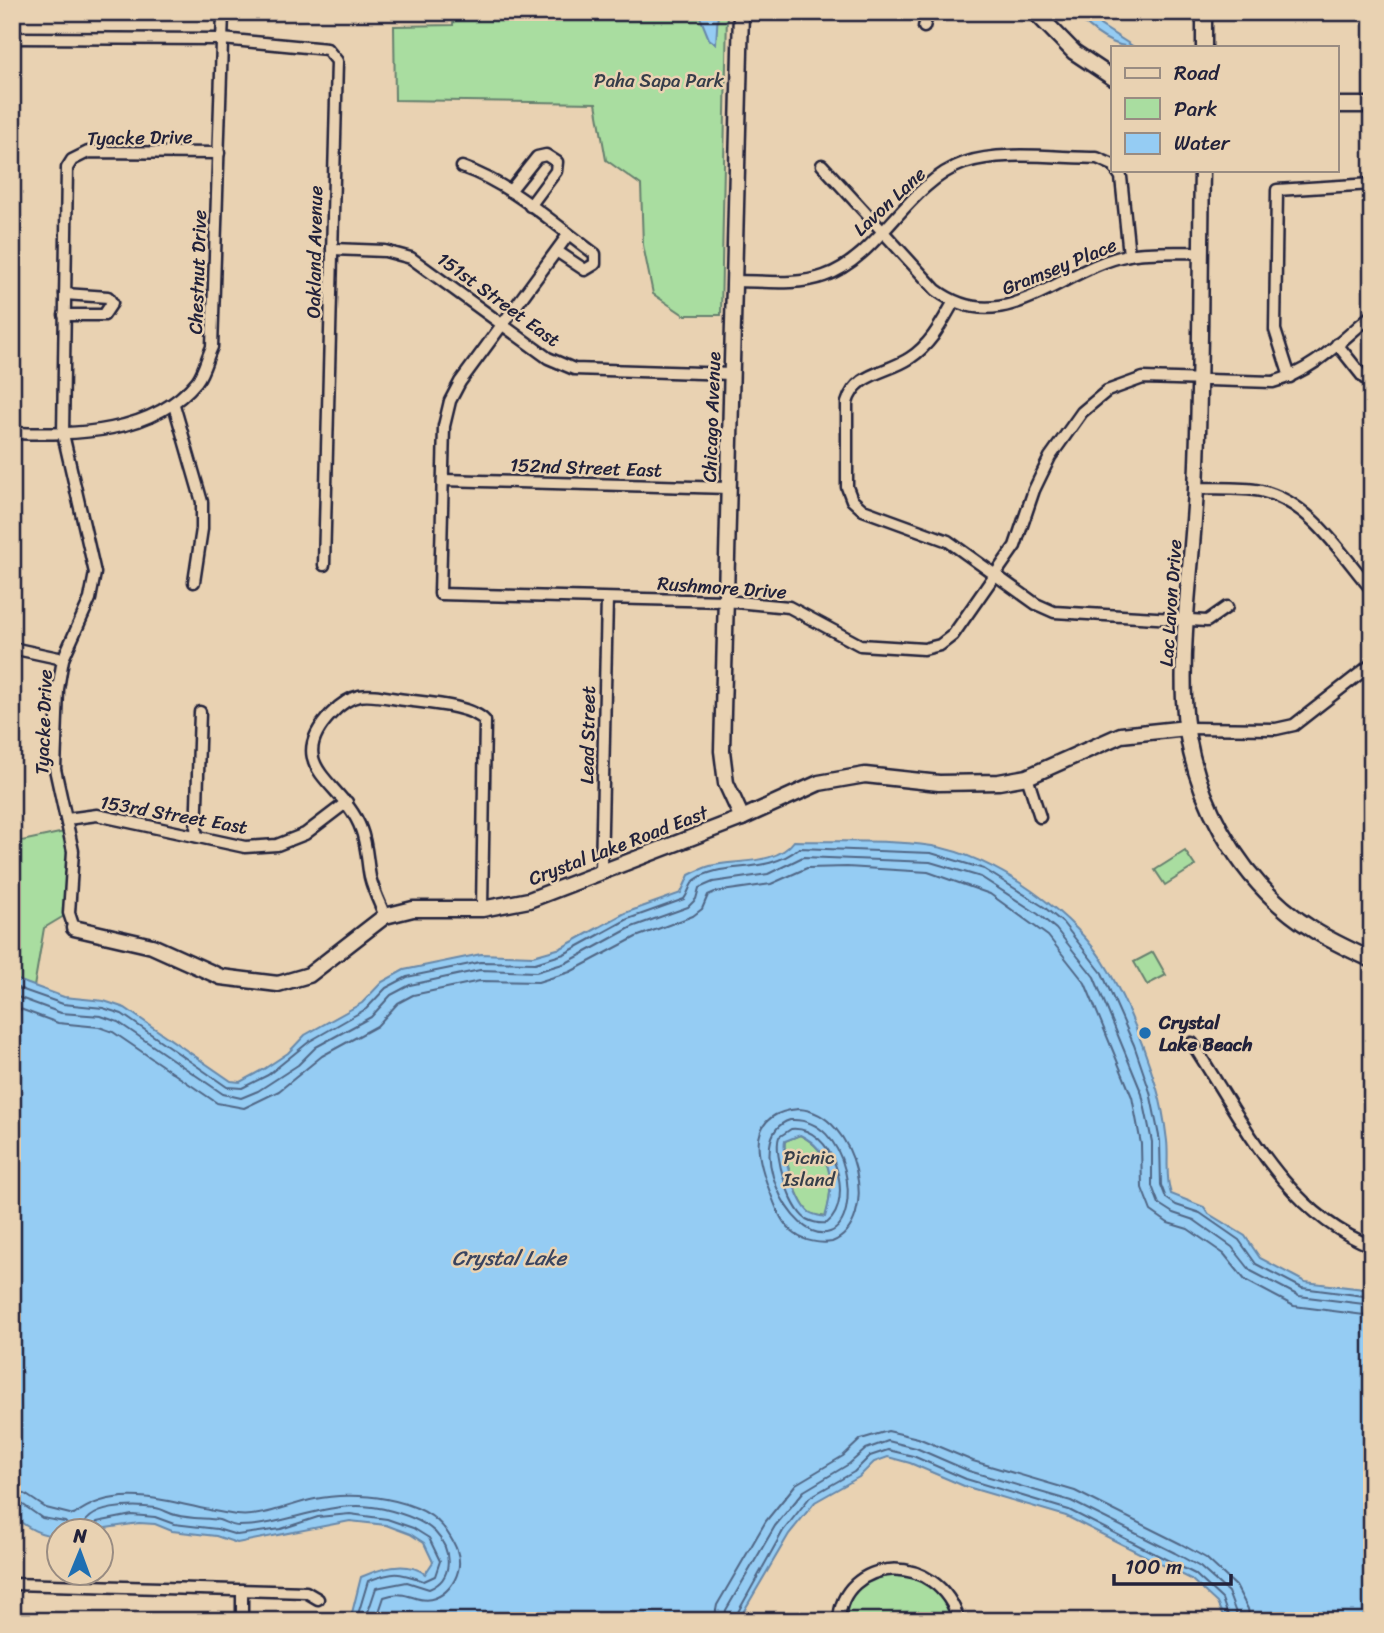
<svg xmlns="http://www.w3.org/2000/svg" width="1384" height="1633" font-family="Sriracha,sans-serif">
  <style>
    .green { fill: #a9dda0; stroke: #66806e; stroke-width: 2 }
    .water { fill: #95ccf3; stroke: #6788a9; stroke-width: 2; fill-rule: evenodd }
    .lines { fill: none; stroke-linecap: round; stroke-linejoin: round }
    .shore { stroke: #506685; stroke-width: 2 }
    .street-casing { stroke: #22223b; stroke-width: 15 }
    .secondary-casing { stroke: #22223b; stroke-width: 19 }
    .street { stroke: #e9d2b2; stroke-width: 10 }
    .secondary { stroke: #e9d2b2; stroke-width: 14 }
    .poi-dot { fill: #1f6fb2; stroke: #e9d2b2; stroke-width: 2.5 }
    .labels { text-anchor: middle; stroke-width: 5; stroke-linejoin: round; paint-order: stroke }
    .park-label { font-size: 19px; fill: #363e4a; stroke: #e9d2b2 }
    .street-label { font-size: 19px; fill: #22223b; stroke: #e9d2b2 }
    .poi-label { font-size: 19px; font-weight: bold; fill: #22223b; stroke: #e9d2b2; text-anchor: start }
    .water-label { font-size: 21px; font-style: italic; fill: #394460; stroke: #e9d2b2 }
  </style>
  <rect width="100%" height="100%" fill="#e9d2b2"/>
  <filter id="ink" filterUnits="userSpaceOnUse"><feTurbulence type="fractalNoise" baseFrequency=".0143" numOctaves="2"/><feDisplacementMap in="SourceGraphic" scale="14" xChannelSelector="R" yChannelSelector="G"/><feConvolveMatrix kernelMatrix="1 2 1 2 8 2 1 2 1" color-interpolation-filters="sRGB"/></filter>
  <g filter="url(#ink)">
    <!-- green -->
    <g class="green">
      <path d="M454 12H727L721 315H684L653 294 643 245 641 185 606 160 596 103 395 100 394 26 453 25Z"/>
      <path d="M69 831V913L44 928 34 987 12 978V843Z"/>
      <path d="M1185 851 1195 866 1165 885 1155 870Z"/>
      <path d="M1153 952 1166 975 1147 985 1134 962Z"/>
      <path d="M800 1135C834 1152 834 1185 826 1217 821 1216 813 1215 810 1213 798 1204 782 1154 785 1141Z"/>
      <path d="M891 1573C933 1578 937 1583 955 1621H844C845 1591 864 1581 891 1573Z"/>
    </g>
    <!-- water -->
    <g class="water">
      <path d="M698 12H718L716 44 709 39Z"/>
      <path d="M1074 12H1090L1100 25 1134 47C1110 47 1089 29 1074 12Z"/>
      <path d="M794 841C840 842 886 839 932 846 995 856 1078 915 1109 971 1129 1007 1145 1049 1157 1089 1162 1105 1165 1124 1167 1141 1169 1158 1165 1177 1171 1194L1204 1207 1209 1214 1245 1236 1260 1258 1305 1282 1372 1290V1621H1225L1217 1603 1191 1579 1066 1516 964 1486 910 1463 888 1457 874 1462 859 1477 815 1502 789 1534 738 1621H350L361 1577C381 1568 407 1560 425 1574L433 1562 424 1543 410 1534 386 1525 350 1521 237 1543 216 1536 172 1531 155 1524 139 1523 86 1531 60 1532 59 1536C41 1536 28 1528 14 1517L12 978 64 997 104 1001 125 1008 231 1081 240 1082 264 1069 288 1053 305 1035 362 1003 382 982 404 970 481 954 533 956 561 948 625 913 681 893 689 875C695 872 703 868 710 866 736 859 776 866 794 841ZM800 1135C833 1151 835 1185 825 1217 820 1216 813 1215 809 1212 797 1202 782 1155 785 1141Z"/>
    </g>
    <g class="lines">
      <!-- shore -->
      <g class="shore">
        <path d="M12 986 63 1004 103 1008 122 1014 227 1087 242 1088 268 1075 310 1041 366 1009 386 988 407 977 480 962 535 963 564 954 628 919 684 899C689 893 689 885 695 880 722 860 766 876 799 848L931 853 984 869 1044 907 1063 923 1102 973 1134 1045 1150 1092 1160 1141 1161 1185 1166 1198 1176 1205 1200 1213 1239 1240 1256 1264 1302 1288 1372 1297"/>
        <path d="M12 995 61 1013 101 1016 118 1022 223 1094 241 1098 258 1091 298 1065 316 1047 371 1017 391 995 410 985 480 970 536 972 566 963 632 927 688 907 696 899 699 888 713 882 768 874 803 857 930 862 981 877 1038 914 1056 929 1094 977 1142 1094 1152 1142V1186L1159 1204 1173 1213 1194 1220 1232 1247 1251 1271 1299 1296 1372 1305"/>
        <path d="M12 1006 58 1023 99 1027 113 1032 217 1103 244 1108 279 1091 322 1056 377 1026 398 1003 413 995 480 981 538 982 570 972 636 937 693 916 702 909 708 895 715 892 771 884 807 868 847 867 928 872 990 894 1048 936 1085 983 1132 1097 1141 1144 1142 1188 1151 1211 1168 1223 1188 1229 1224 1254 1245 1280 1294 1306 1372 1316"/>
        <path d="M799 1109C858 1113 881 1223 832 1242 820 1244 804 1241 795 1234 781 1224 776 1207 770 1192 756 1156 745 1113 799 1109Z"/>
        <path d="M790 1120C850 1116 863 1220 830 1232 790 1246 741 1135 790 1120Z"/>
        <path d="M791 1129C833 1125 856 1200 827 1223 821 1224 812 1222 806 1219 790 1208 773 1154 779 1137Z"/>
        <path d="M12 1492 25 1494 46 1508 74 1515C123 1477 184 1509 237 1515 263 1518 290 1504 315 1499 352 1491 424 1496 447 1532 455 1544 462 1556 458 1571 455 1583 446 1594 435 1598 416 1605 409 1588 384 1597L376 1621"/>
        <path d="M12 1502 22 1504 42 1518 65 1522 74 1532"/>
        <path d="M82 1532C84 1504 135 1505 156 1508 163 1509 169 1514 176 1515 190 1519 205 1518 219 1520 225 1522 232 1526 239 1526 294 1526 332 1494 392 1511 406 1515 424 1521 435 1532 452 1550 454 1579 429 1589L407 1582 376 1588 365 1621"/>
        <path d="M91 1532 97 1522 132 1515 155 1517 174 1524 217 1529 237 1535 281 1529 318 1517 350 1514 387 1519 413 1528 429 1538 440 1561 435 1576 424 1581C398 1572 396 1571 368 1581L356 1621"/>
        <path d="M714 1621 717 1605 766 1521 796 1484 843 1456 861 1439 888 1431 918 1438 973 1461 1075 1491 1181 1544 1206 1558 1236 1586 1248 1609 1250 1621"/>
        <path d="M724 1621 726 1610 775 1526 804 1491 849 1464 866 1449 888 1441 916 1448 969 1471 1071 1501 1175 1553 1200 1567 1228 1592 1239 1621"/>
        <path d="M733 1621 783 1531 810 1497 854 1472 870 1456 888 1450 913 1456 966 1479 1069 1510 1195 1574 1222 1599 1230 1621"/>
      </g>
      <!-- street casing -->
      <g class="street-casing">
        <g id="street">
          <path d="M1279 13V12"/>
          <path d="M924 27 928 12"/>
          <path d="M12 38 222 39 327 49 337 61 324 565"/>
          <path d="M822 165 936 290C1004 341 1060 268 1129 255 1151 251 1176 253 1198 252L1200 249"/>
          <path d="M462 167C511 184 553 223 595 254V264L585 270 558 252"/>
          <path d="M1116 170 1121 177 1129 255"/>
          <path d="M510 191 537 157 546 155 557 162 556 171 530 206"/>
          <path d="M568 235 460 382 450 401 444 426 440 594 726 601 789 607 860 645 924 649 940 645 953 635 1015 546 1034 490 1050 457 1082 412 1107 391 1143 378 1273 382C1314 371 1340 341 1372 315"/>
          <path d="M332 249 385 251 411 258 548 358 574 369 732 374"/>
          <path d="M734 281C763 281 796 286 824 276 880 257 907 183 964 163 1001 150 1058 158 1097 158L1113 165"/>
          <path d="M953 303C941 324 931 344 910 358 886 374 856 372 847 403V487L852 500 863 510 948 541 1036 604 1054 612 1207 621 1227 607"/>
          <path d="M64 315H104L112 303 108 297 65 294"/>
          <path d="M1337 344 1364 378"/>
          <path d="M1290 377 1275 330 1277 190 1372 184"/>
          <path d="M174 405 202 502V529L194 582"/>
          <path d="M12 433C75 435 153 435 197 381 204 372 207 357 212 347L223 12"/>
          <path d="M443 480 729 488"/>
          <path d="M1196 488C1217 489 1241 487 1261 491 1311 502 1341 554 1372 590"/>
          <path d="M12 648 63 659"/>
          <path d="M1187 728 1276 729 1294 725 1372 664"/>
          <path d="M1027 777 1040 817"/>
          <path d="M67 819 97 815 245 847 277 845 305 834 347 802"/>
          <path d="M196 836 200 712"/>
          <path d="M601 872 607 599"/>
          <path d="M385 916C380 904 373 890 370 877 367 862 367 844 361 829 344 782 281 767 331 714 354 690 367 694 398 699 421 703 470 704 485 721L482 909"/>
          <path d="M74 928 69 913 73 851 55 769 58 689 63 659 90 599 95 573 63 434 67 168 72 160 88 152 219 153"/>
          <path d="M1192 1043C1241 1117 1284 1213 1372 1246"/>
          <path d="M12 1584 306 1592 318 1599"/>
          <path d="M242 1590V1621"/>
          <path d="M839 1621C841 1557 938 1548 959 1621"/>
        </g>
      </g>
      <!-- secondary casing -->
      <g class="secondary-casing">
        <g id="secondary">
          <path d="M741 12 722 751 726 783 742 818"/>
          <path d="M1035 12 1074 52 1113 78"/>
          <path d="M1204 47V12"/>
          <path d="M1337 105H1372"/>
          <path d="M1202 170C1200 276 1201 382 1196 488 1193 558 1181 630 1184 700 1188 791 1237 883 1315 931 1333 942 1353 951 1372 960"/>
          <path d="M74 928 152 946 221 977 278 984 309 975 385 916 413 909H482L529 900 742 818 819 783 865 775 939 783 999 782 1027 777 1121 735 1187 728"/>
        </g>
      </g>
      <!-- street -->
      <use href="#street" class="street"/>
      <!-- secondary -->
      <use href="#secondary" class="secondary"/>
    </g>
  </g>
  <!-- markers -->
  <circle class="poi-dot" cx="1145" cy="1033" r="7"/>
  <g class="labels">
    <!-- park labels -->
    <g class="park-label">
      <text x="659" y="87">Paha Sapa Park</text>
      <text x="809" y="1164">Picnic<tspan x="809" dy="22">Island</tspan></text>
    </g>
    <!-- street labels -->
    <g class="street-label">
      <text transform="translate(140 137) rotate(-1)" y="7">Tyacke Drive</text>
      <text transform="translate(889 201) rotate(-43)" y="7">Lavon Lane</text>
      <text transform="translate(314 252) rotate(-89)" y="7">Oakland Avenue</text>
      <text transform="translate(1059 266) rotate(-22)" y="7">Gramsey Place</text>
      <text transform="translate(197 272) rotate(-88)" y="7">Chestnut Drive</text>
      <text transform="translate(499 299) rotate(36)" y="7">151st Street East</text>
      <text transform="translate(711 417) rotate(-88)" y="7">Chicago Avenue</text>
      <text transform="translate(586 467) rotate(2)" y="7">152nd Street East</text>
      <text transform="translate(722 587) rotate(4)" y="7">Rushmore Drive</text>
      <text transform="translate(1170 603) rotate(-86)" y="7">Lac Lavon Drive</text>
      <text transform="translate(43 722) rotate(-88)" y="7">Tyacke Drive</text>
      <text transform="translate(587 735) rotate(-89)" y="7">Lead Street</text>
      <text transform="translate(174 814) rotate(10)" y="7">153rd Street East</text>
      <text transform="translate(618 845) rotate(-21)" y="7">Crystal Lake Road East</text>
    </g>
    <!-- poi labels -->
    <g class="poi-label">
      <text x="1159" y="1029">Crystal<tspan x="1159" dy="22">Lake Beach</tspan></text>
    </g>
    <!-- water labels -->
    <g class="water-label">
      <text x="509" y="1265">Crystal Lake</text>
    </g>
  </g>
  <!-- margin -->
  <rect width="1384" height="1633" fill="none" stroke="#e9d2b2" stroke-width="42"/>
  <rect x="21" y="21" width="1342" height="1591" fill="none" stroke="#22223b" stroke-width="2.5" filter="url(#ink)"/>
  <!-- legend -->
  <rect x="1111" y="46" width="228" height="126" fill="#e9d2b2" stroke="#998c82" stroke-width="2"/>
  <rect x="1125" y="68" width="35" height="10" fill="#e9d2b2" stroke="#998c82" stroke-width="2"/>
  <text x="1174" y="80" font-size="21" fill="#22223b">Road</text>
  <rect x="1125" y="98" width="35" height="21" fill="#a9dda0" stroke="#998c82" stroke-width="2"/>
  <text x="1174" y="116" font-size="21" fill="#22223b">Park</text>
  <rect x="1125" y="133" width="35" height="21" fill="#95ccf3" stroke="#998c82" stroke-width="2"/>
  <text x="1174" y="150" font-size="21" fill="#22223b">Water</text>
  <!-- north arrow -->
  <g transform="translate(80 1552) rotate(1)"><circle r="33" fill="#e9d2b2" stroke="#998c82" stroke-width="2"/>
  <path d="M0-5L12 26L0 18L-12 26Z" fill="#1f6fb2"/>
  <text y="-10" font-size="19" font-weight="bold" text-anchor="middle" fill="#22223b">N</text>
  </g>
  <!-- scale -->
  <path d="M1114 1574v10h117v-10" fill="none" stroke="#22223b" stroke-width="3.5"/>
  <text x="1125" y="1574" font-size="21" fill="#22223b" stroke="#e9d2b2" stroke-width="5" paint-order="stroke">100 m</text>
</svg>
